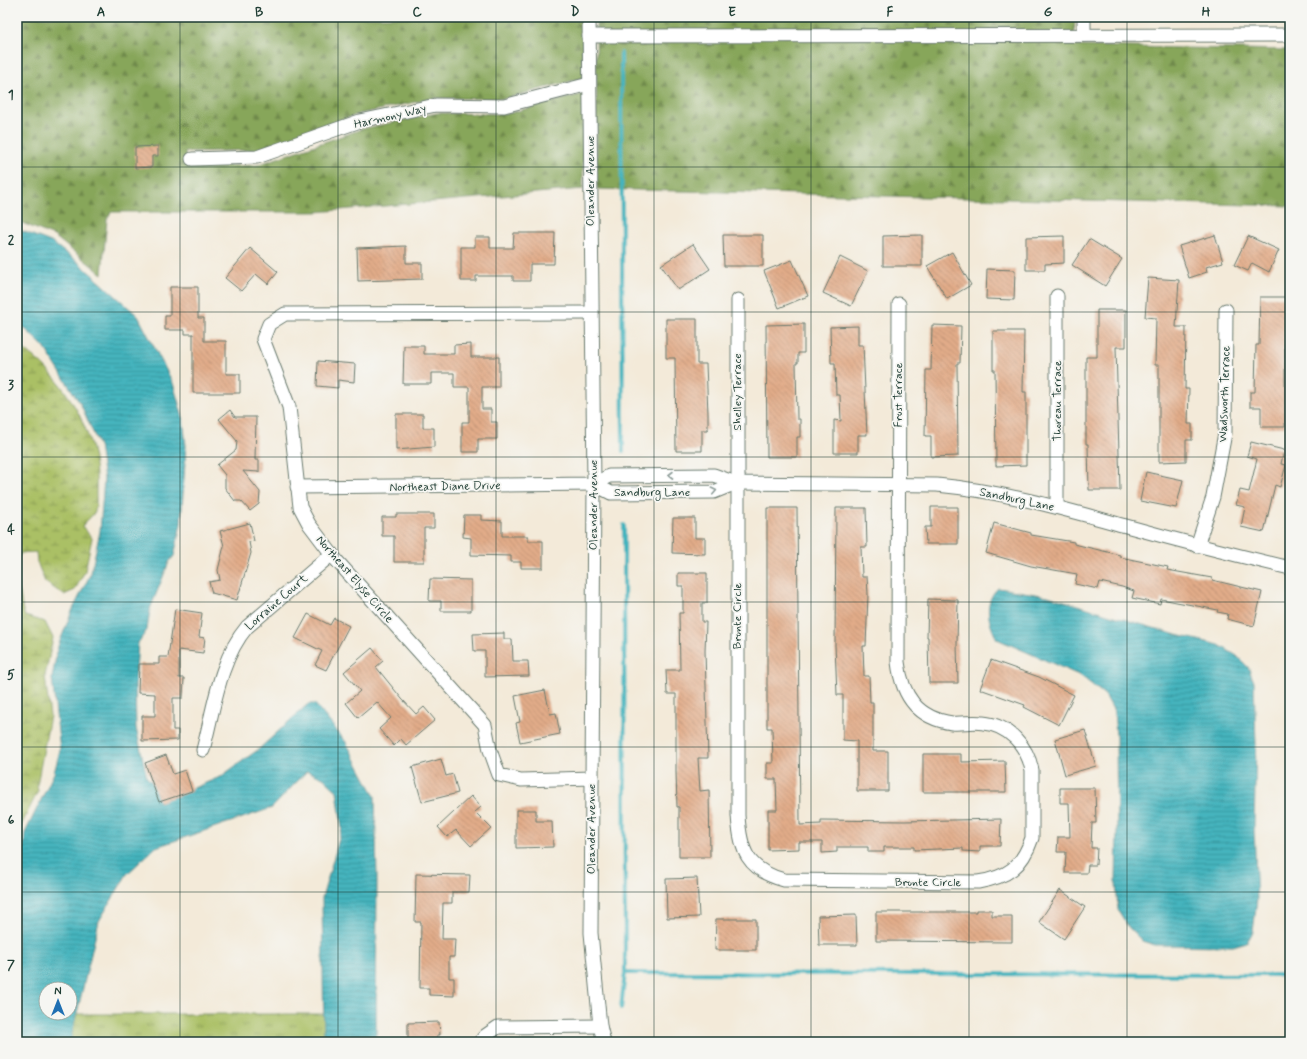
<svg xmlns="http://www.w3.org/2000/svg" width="1307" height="1059" font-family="Mynerve,sans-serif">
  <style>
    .forest { fill: url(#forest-firs); stroke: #537247 }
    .wetland { fill: url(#wetland-marsh); stroke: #647e4c }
    .park { fill: url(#park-tufts); stroke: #647e4c }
    .water { fill: url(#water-rules); stroke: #327879; fill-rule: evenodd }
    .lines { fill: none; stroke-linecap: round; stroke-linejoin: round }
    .stream { stroke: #45b4be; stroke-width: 4 }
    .building { fill: url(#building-back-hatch) }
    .minor-casing { stroke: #697a6e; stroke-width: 15 }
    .minor { stroke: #fff; stroke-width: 13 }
    .oneway { stroke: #8f9e9a }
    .grid { fill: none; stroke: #1f3d34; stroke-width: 1; stroke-opacity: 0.55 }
    .labels { text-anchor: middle; stroke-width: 3.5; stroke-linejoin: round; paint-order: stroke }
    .street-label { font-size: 12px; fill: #1f3d34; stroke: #f6f6f2 }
    .neatline { fill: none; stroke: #1f3d34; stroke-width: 1.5 }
    .grid-label { font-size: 13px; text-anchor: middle; font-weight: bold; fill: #1f3d34 }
  </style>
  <defs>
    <pattern id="forest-firs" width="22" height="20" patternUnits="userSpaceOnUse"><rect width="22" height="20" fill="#87a65a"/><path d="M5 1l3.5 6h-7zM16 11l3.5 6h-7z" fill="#6e884b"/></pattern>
    <pattern id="wetland-marsh" width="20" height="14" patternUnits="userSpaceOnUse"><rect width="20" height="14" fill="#aac065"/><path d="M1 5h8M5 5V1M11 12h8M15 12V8" fill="none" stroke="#8a9d54"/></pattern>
    <pattern id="park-tufts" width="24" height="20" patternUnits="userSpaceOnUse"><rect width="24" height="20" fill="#aac065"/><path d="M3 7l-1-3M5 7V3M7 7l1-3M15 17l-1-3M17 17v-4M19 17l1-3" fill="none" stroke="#8a9d54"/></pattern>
    <pattern id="water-rules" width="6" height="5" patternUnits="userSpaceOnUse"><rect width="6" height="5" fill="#45b4be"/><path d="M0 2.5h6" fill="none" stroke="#39949b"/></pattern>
    <pattern id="building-back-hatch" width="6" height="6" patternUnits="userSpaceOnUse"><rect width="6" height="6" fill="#e2ac89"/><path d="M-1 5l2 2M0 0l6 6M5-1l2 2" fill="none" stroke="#b78d71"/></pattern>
  </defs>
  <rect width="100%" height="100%" fill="#f6f6f2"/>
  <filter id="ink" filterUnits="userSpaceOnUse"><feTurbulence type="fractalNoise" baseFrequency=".025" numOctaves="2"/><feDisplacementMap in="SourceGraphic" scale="8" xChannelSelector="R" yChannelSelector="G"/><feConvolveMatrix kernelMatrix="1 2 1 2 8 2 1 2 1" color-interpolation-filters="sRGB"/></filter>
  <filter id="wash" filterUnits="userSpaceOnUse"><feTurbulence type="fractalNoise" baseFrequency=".012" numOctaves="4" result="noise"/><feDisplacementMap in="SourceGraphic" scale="16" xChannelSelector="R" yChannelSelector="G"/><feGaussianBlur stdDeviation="0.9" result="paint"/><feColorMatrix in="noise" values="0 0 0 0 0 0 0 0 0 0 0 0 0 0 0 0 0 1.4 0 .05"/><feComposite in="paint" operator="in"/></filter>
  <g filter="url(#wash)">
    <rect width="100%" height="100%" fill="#f3ead9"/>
    <!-- forest -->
    <g class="forest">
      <path d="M17 17H582L583 78 503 99 435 98 359 114 256 150 185 152 186 167 257 165 362 129 437 113 506 114 583 94V189L316 212H111L107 219 102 274 54 236 17 221Z"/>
      <path d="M596 17H1075L1074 46 1290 50V206L597 189Z"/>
    </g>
    <!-- wetland -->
    <g class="wetland">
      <path d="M17 345C64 374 100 435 96 492 96 497 97 508 94 513 91 517 86 521 82 526L92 538 85 571 75 590 64 595 45 582 37 562 36 552 21 553 17 559Z"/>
      <path d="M17 585C22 595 20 605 25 616L45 622 53 638 45 676 50 716 37 785 38 791 18 832 17 841Z"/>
    </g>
    <!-- park -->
    <rect class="park" x="17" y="1014" width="314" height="28"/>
    <!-- water -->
    <g class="water">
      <path d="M17 229 51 242 78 262 138 316 173 383 183 418 186 446 181 524 174 556 169 562 150 609 147 630 138 643 135 684 136 728 147 778 163 789 189 790 220 777 259 749 308 704H315L346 742 375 796 377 876 376 1042H324L322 898 342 829 337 791 323 778 307 771 272 808 156 847 127 874 99 921 70 1042H17V916L25 833 54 773 60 750 52 678 58 646 72 611 91 573 100 531 104 479 99 446 81 405 44 347 17 321ZM46 989H70V1013H46Z"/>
      <path d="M998 588 1048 596 1173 634 1219 645 1237 656 1248 667 1254 682 1256 745 1254 828 1257 900 1253 932 1247 942 1233 946 1155 945 1142 941 1129 928 1118 910 1116 882 1117 830 1116 736 1114 711 1105 695 1081 676 997 639C988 623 983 602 998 588Z"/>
    </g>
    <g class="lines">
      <!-- stream -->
      <g class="stream">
        <path d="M621 53 623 451"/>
        <path d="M625 973 1290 975"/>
        <path d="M621 1008 625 973 624 525"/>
      </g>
    </g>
    <g id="blocks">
      <!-- building -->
      <g class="building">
        <path d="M158 146V156H152V167L135 168V147Z"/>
        <path d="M514 233H555L554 264H530V281H513V276H476V281H461V247H475V237H490V248H513Z"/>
        <path d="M723 235H763V266H724Z"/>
        <path d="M922 235V266H883V236Z"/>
        <path d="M1215 235 1223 262 1206 267 1207 272 1189 278 1179 246Z"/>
        <path d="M1064 236V263L1045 264V270H1026V237Z"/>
        <path d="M1248 236 1279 250 1269 272 1252 263 1248 271 1234 265Z"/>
        <path d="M1089 239 1122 259 1105 286 1072 265Z"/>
        <path d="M693 244 710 269 678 290 661 265Z"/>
        <path d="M406 246V263H422V279L358 281 357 248Z"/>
        <path d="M250 248 278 272 268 284 256 274 241 291 225 278Z"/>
        <path d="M952 252 971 285 947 299 927 266Z"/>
        <path d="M840 257 868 271 851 306 823 293Z"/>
        <path d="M792 260 808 296 779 308 764 271Z"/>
        <path d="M987 269 1015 270 1014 300 986 299Z"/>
        <path d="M1148 278 1179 280 1176 327H1186L1185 389H1189L1188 424H1192V440H1186V461L1159 462V365H1155L1156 318 1145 317Z"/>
        <path d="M170 287H198V318H204V341H226V374H240V393H193V334H185V330H165V316H170Z"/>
        <path d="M1260 297H1290V337H1285V427H1261V407H1250V392H1255L1256 345H1259Z"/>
        <path d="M1097 310H1126V347H1116L1120 490H1089L1088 444H1086V357H1097Z"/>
        <path d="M666 319H697V364H706L708 414V430H702V451H676L675 358H666Z"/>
        <path d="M804 324V353H798V363H796L797 419H800V437H797V457H767L766 325Z"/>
        <path d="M932 325 961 326 960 363H957L958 456 931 457V436H925L926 370H931Z"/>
        <path d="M858 326V345H863L867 435H858V453H834V420L841 421 840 395H836L835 363H831L830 327Z"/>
        <path d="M993 331H1024L1023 392H1026V465L996 466 995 370H993Z"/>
        <path d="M471 344V357H499V387H482V409H491V422H497V439H478V452H462V422H469V387H454V373H431V384H403L404 346H424V354H454V345Z"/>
        <path d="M318 361 355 364 354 382 338 380V388L317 386Z"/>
        <path d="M230 410 235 417H256L255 460H259V472L243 471 260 492 259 504 250 511 241 501H235L225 488V475L217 465 236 450 237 441 219 419Z"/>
        <path d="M396 414H423V428H434V447L396 450Z"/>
        <path d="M1251 442 1284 450 1281 464 1286 465 1280 487 1275 485 1264 532 1241 527 1245 507 1236 505 1240 490 1249 492 1257 459 1247 456Z"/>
        <path d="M1146 472 1183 480 1176 508 1140 501Z"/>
        <path d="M931 507H958V544H926L925 527H931Z"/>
        <path d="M767 508H797L800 825 821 824V820L904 821 1001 819 1000 846H980V852L963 851V848L914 850V847H884V852H868V847H837V852L822 853V842H799V849L768 850V810H777L776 779H767V763H773L772 728H767Z"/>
        <path d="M836 508H866L867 547H861L862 577H867L868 594 866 646H863L864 676H869L870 702H873V751H888V791H857V741L843 740V695H837L835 645Z"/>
        <path d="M396 514H434V528H424V562H394V536H382V517H396Z"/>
        <path d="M464 515H481V520L502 521V536H528V541H543V568H521V562H511V556L471 555V538L463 537Z"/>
        <path d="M673 518H695V538H705V554L672 553Z"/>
        <path d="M250 523 254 541 249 542 251 553 237 600 212 593 209 582 220 580 218 570 224 546 220 531Z"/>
        <path d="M994 523 1031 533V535L1074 542V544L1120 555V557L1168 567 1167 570 1212 578V580L1262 592 1254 626 1227 619 1228 614 1217 612 1218 610 1161 599 1160 604 1132 598 1134 591 1122 587 1100 582 1098 589 1075 584 1077 574 1031 566 986 553Z"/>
        <path d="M678 573H707V603H702V622H706L705 651 708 758H698L700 791 709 790 710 857H679V807H677L676 771V694H667L666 670H680L679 613H683V586H678Z"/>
        <path d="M430 579 471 580V611H441V601H429Z"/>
        <path d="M928 599 958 600 957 644 958 683H929L928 637H927Z"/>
        <path d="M175 609 202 613 199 637 205 638 203 653 179 650V678H184L183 698H173V730H178V740L142 741V716H155V694L138 693 139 664H159V657H168Z"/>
        <path d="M308 614 330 625 334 618 349 626 326 670 315 665 322 651 295 638Z"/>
        <path d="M504 633V639H512L513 661H528L529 676 485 677V651H474L473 634Z"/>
        <path d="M372 648 383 661 376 667 402 699 416 714 424 707 435 720 406 745 401 739 394 746 379 729 391 718 377 702 358 718 346 703 360 691 344 672Z"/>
        <path d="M991 660 1039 677 1074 695 1059 725 1024 707 1025 705 980 689Z"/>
        <path d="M545 690 550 714 556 713 560 734 520 742 516 723 520 722 515 696Z"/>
        <path d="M1085 730 1096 766 1065 775 1055 739Z"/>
        <path d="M923 754H961V762L1005 761 1006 792H923Z"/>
        <path d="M166 755 173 774 185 770 192 791 159 802 145 763Z"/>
        <path d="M441 759 446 776 453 774 458 793 422 802 412 767Z"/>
        <path d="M1060 788H1095L1096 823H1092L1091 848H1097L1096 865H1088L1087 873H1065L1066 852H1057L1058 837H1070L1069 803H1060Z"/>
        <path d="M471 796 481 807 475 812 491 828 471 846 456 830 447 837 438 827Z"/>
        <path d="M516 810H536V821H552L553 847 516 848Z"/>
        <path d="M416 874 470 875 469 892H452V903H443L442 939H455L454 957H449V978H454V996L429 995V988H420L421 922H415Z"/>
        <path d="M697 878 699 917 667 918 666 879Z"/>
        <path d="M1060 890 1085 907 1064 939 1039 922Z"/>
        <path d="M976 910H992V916H1012V942L876 941V912H976Z"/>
        <path d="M856 915 857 945H819L818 916Z"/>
        <path d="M716 919H756V950H715Z"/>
        <path d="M439 1022 440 1035H437V1042H408V1023Z"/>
      </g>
    </g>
  </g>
  <g filter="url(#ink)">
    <use href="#blocks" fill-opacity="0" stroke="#697a6e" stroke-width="1"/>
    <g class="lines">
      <!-- minor casing -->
      <g class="minor-casing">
        <g id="minor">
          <path d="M589 17 594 484 591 933 600 1026 604 1042"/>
          <path d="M1084 17V35"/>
          <path d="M589 36 1290 35"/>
          <path d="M192 159 257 157 360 121 436 105 504 106 589 84"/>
          <path d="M738 300V815C740 850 747 870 784 880L978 882C1008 877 1022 867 1032 838V770C1027 746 1009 725 983 723 973 721 962 724 952 723 917 718 902 696 898 662L899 304"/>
          <path d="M591 313 285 314 269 324 263 339 289 407 300 507 309 524 337 561 485 725 490 750 499 775 521 780 592 778"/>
          <path d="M594 484 611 493 714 492 736 483"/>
          <path d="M297 487 594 484 609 476 714 475 736 483 937 485C1001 491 1064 509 1126 526 1180 541 1235 555 1290 568"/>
          <path d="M1057 507V296"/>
          <path d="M1197 546 1213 497 1225 433 1226 310"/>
          <path d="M203 750C214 709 219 660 247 627L332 554"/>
          <path d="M480 1042 485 1036 498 1027 600 1026"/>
        </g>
      </g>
      <!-- minor -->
      <use href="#minor" class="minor"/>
    </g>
    <!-- one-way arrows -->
    <defs><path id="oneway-chevron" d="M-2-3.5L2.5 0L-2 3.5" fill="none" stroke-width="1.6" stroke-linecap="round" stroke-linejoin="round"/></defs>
    <g class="oneway">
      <use href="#oneway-chevron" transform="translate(671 475) rotate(180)"/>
      <use href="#oneway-chevron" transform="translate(714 491) rotate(-12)"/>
    </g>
  </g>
  <!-- grid -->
  <path class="grid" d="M180 17V1042M338 17V1042M496 17V1042M654 17V1042M811 17V1042M969 17V1042M1127 17V1042M17 167H1290M17 312H1290M17 457H1290M17 602H1290M17 747H1290M17 892H1290"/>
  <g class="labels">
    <!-- street labels -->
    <g class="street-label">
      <text transform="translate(390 116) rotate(-13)" y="4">Harmony Way</text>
      <text transform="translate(590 181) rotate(-90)" y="4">Oleander Avenue</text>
      <text transform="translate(737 392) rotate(-90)" y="4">Shelley Terrace</text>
      <text transform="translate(1224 394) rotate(-88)" y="4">Wadsworth Terrace</text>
      <text transform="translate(898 395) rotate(-90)" y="4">Frost Terrace</text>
      <text transform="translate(1057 401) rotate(-90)" y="4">Thoreau Terrace</text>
      <text transform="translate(445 486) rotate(-1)" y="4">Northeast Diane Drive</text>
      <text x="652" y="496">Sandburg Lane</text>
      <text transform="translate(1017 499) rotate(12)" y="4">Sandburg Lane</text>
      <text transform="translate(593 505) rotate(-90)" y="4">Oleander Avenue</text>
      <text transform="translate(355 579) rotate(49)" y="4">Northeast Elyse Circle</text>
      <text transform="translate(276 602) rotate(-41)" y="4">Lorraine Court</text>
      <text transform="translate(737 616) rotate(-90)" y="4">Bronte Circle</text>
      <text transform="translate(591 829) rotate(-90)" y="4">Oleander Avenue</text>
      <text x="928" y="886">Bronte Circle</text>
    </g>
  </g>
  <!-- margin -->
  <rect width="1307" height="1059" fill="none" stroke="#f6f6f2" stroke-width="44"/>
  <!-- north arrow -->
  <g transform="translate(58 1001)"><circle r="19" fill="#f6f6f2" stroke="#a0aca6"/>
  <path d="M0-3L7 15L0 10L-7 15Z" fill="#1f6fb2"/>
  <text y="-6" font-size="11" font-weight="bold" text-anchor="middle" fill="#1f3d34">N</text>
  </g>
  <rect x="22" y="22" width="1263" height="1015" class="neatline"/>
  <g class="grid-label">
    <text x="101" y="16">A</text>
    <text x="259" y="16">B</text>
    <text x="417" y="16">C</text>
    <text x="575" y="16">D</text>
    <text x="732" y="16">E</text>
    <text x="890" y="16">F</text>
    <text x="1048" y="16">G</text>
    <text x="1206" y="16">H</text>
    <text x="11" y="99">1</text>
    <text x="11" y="244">2</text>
    <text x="11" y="389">3</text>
    <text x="11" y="534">4</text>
    <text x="11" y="679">5</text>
    <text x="11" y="824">6</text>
    <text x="11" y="969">7</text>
  </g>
</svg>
